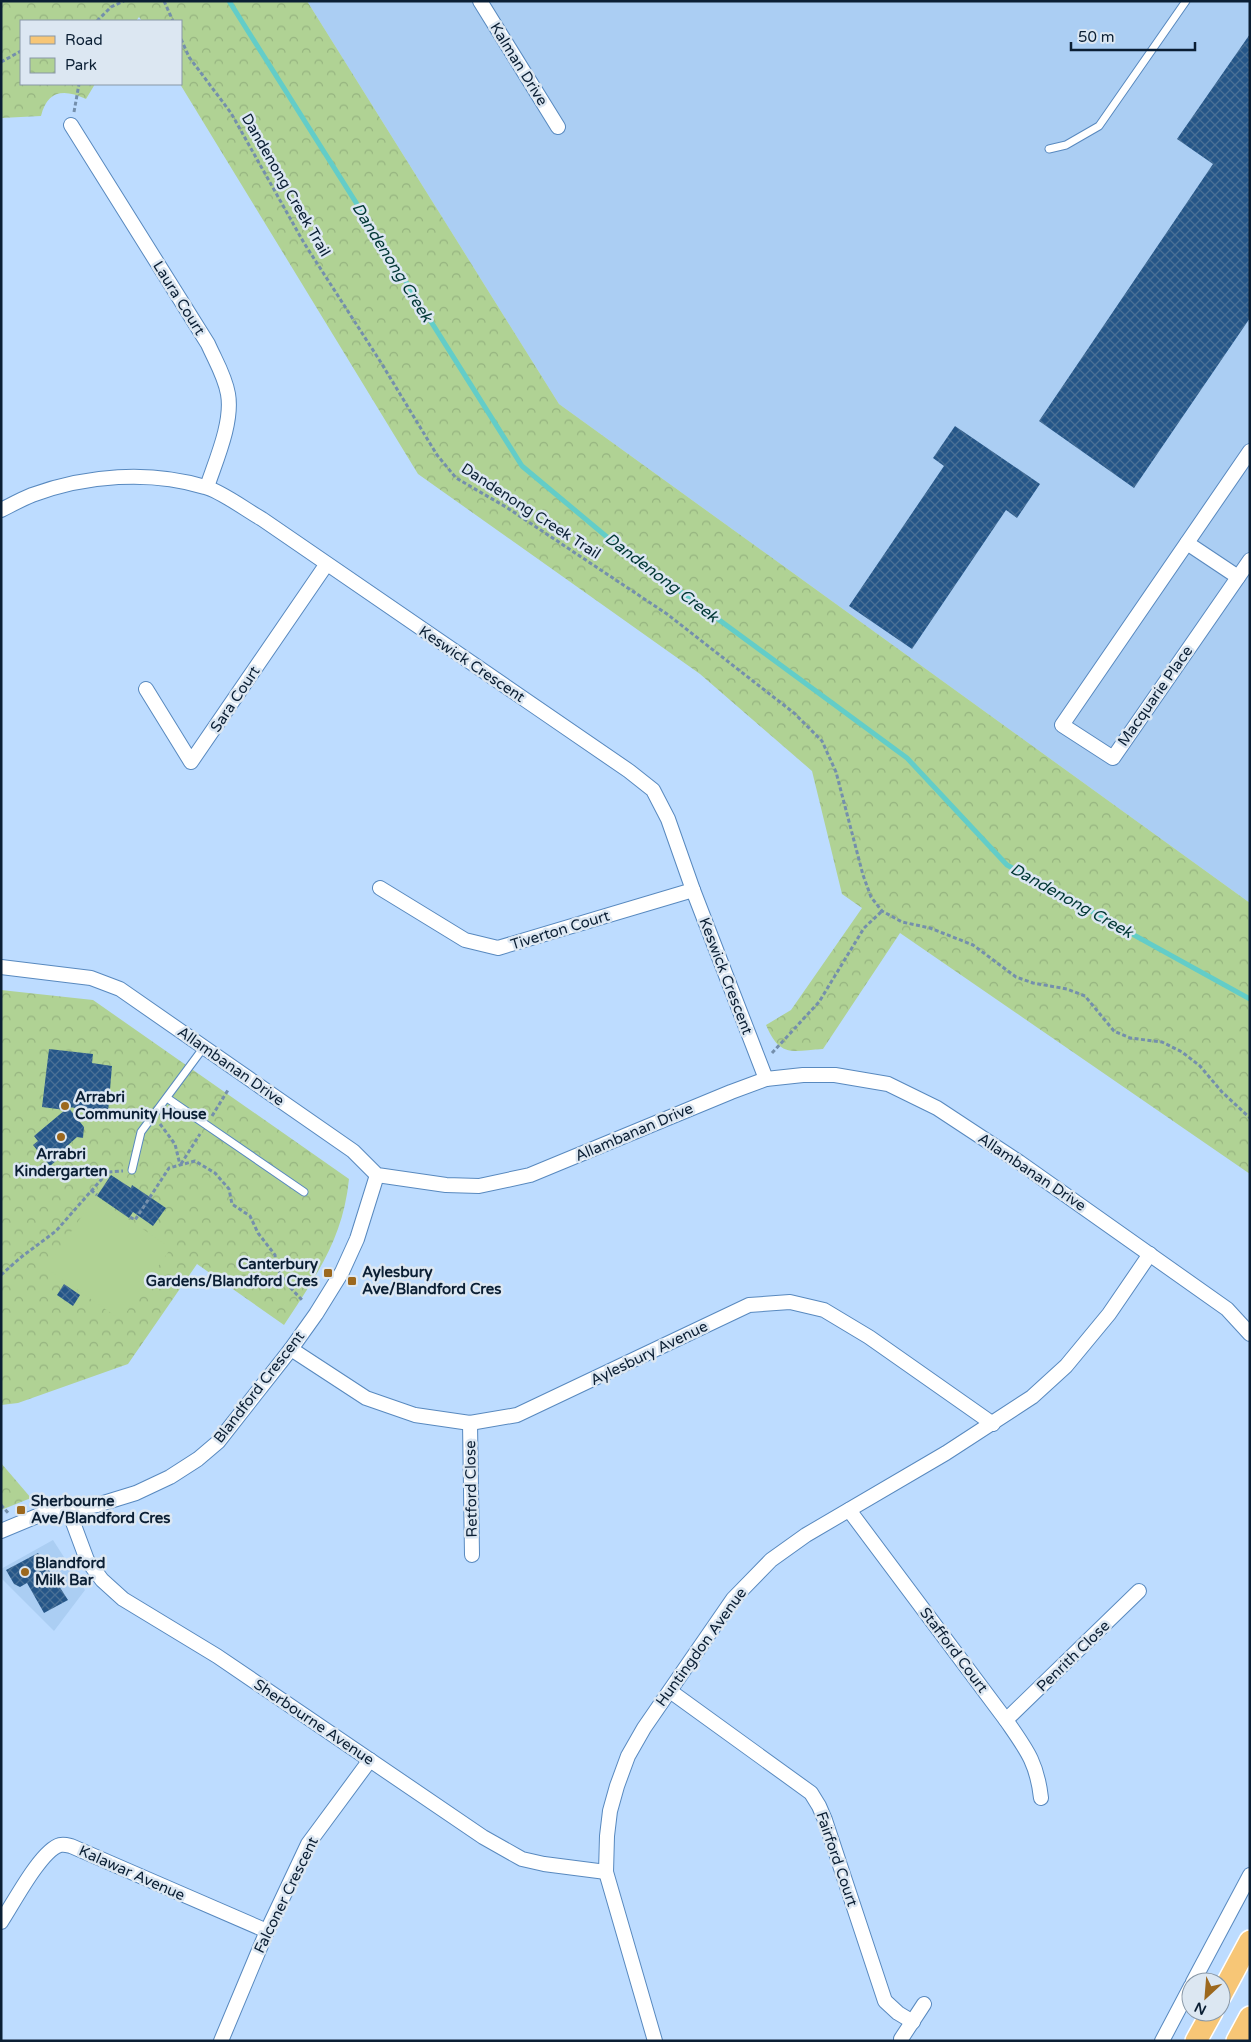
<svg xmlns="http://www.w3.org/2000/svg" width="1251" height="2042" font-family="'Varela Round',sans-serif">
  <style>
    .built { fill: #abcef3 }
    .park { fill: url(#park-crowns) }
    .pitch { fill: #b0d294 }
    .lines { fill: none; stroke-linecap: round; stroke-linejoin: round }
    .stream { stroke: #63cdc8; stroke-width: 5 }
    .building { fill: url(#building-cross-hatch) }
    .service-casing { stroke: #5889bf; stroke-width: 9 }
    .minor-casing { stroke: #5889bf; stroke-width: 16 }
    .primary-casing { stroke: #fff; stroke-width: 24 }
    .path { stroke: #748fac; stroke-width: 3; stroke-dasharray: 4 2.5; stroke-linecap: butt }
    .service { stroke: #fff; stroke-width: 7 }
    .minor { stroke: #fff; stroke-width: 14 }
    .primary { stroke: #f7c676; stroke-width: 21 }
    .poi-dot { fill: #9c681e; stroke: #dce7f2; stroke-width: 2 }
    .labels { text-anchor: middle; stroke-width: 5; stroke-linejoin: round; paint-order: stroke }
    .street-label { font-size: 15px; fill: #0b1f34; stroke: #dce7f2 }
    .poi-label { font-size: 15px; font-weight: bold; fill: #0b1f34; stroke: #dce7f2; text-anchor: start }
    .water-label { font-size: 16px; font-style: italic; fill: #023735; stroke: #dce7f2 }
  </style>
  <defs>
    <pattern id="park-crowns" width="20" height="18" patternUnits="userSpaceOnUse" patternTransform="scale(1.25)"><rect width="20" height="18" fill="#b0d294"/><path d="M2 6a3 3 0 1 1 6 0M12 15a3 3 0 1 1 6 0" fill="none" stroke="#96b480"/></pattern>
    <pattern id="building-cross-hatch" width="8" height="8" patternUnits="userSpaceOnUse" patternTransform="scale(1.25)"><rect width="8" height="8" fill="#255688"/><path d="M0 0l8 8M0 8l8-8" fill="none" stroke="#497096"/></pattern>
  </defs>
  <rect width="100%" height="100%" fill="#bddcff"/>
  <!-- built -->
  <g class="built">
    <path d="M307 1H1250V903L559 404Z"/>
    <path d="M53 1540 85 1590 54 1631 1 1578V1569Z"/>
  </g>
  <!-- park -->
  <g class="park">
    <path d="M1 1H307L559 404 1250 903V1174L900 933 823 1049C792 1051 780 1058 766 1025L791 1010 862 908 842 894 812 771 700 674 418 474 180 84 181 21H142L139 17 136 21H21V84H95L86 99C63 88 47 91 41 116L1 118Z"/>
    <path d="M1 990 93 1000 349 1179C343 1239 316 1276 284 1325L197 1264 128 1364 18 1403 1 1405Z"/>
    <path d="M1 1463 31 1498 1 1510Z"/>
  </g>
  <!-- pitch -->
  <path class="pitch" d="M95 1197 171 1248 121 1320 46 1268Z"/>
  <g class="lines">
    <!-- stream -->
    <path class="stream" d="M229 1 522 466 613 542 907 758 1007 865 1250 999"/>
  </g>
  <!-- building -->
  <g class="building">
    <path d="M1250 34V318L1134 488 1039 421 1213 164 1177 139Z"/>
    <path d="M955 426 1040 484 1017 518 1006 510 912 649 849 606 944 466 933 458Z"/>
    <path d="M49 1049 93 1054 92 1063 112 1066 108 1112 68 1107 84 1127 83 1138 77 1137 66 1147 64 1154 50 1166 33 1145 38 1141 34 1136 65 1110 42 1107Z"/>
    <path d="M111 1175 131 1188 132 1185 166 1208 153 1226 133 1212 129 1218 97 1196Z"/>
    <path d="M64 1284 80 1295 73 1306 57 1295Z"/>
    <path d="M38 1553 68 1600 44 1613 27 1583 20 1587 14 1584 6 1570Z"/>
  </g>
  <g class="lines">
    <!-- service casing -->
    <g class="service-casing">
      <g id="service">
        <path d="M1049 149 1066 145 1099 126 1186 1"/>
        <path d="M167 1098 304 1192"/>
        <path d="M132 1170 141 1132 204 1047"/>
      </g>
    </g>
    <!-- minor casing -->
    <g class="minor-casing">
      <g id="minor">
        <path d="M480 1 558 127"/>
        <path d="M71 125 208 344C215 360 225 376 228 394 233 422 216 460 207 487"/>
        <path d="M1250 451 1062 725 1113 758 1250 560"/>
        <path d="M1 510C11 505 22 499 32 495 86 475 150 470 205 487 221 491 246 510 262 519L629 771 653 790 668 819 693 890 766 1079"/>
        <path d="M1187 543 1238 577"/>
        <path d="M146 689 191 762 326 565"/>
        <path d="M380 888 465 940 498 948 693 890"/>
        <path d="M1 967 91 978 120 989 353 1151 377 1175 446 1185 479 1186 530 1175 731 1092 766 1079 803 1075H835L888 1084 937 1108 1019 1162 1227 1309 1250 1334"/>
        <path d="M291 1349 366 1398 415 1415 470 1423 517 1415 749 1305 790 1302 824 1310 869 1337 993 1424"/>
        <path d="M470 1423 472 1555"/>
        <path d="M68 1509 87 1560 102 1580 123 1599 217 1656 483 1837 522 1859 544 1864 606 1872"/>
        <path d="M849 1510 1006 1720C1026 1749 1037 1762 1041 1798"/>
        <path d="M1 1531 42 1514 97 1505 136 1493 170 1477 198 1459 218 1442 291 1349 316 1314 342 1272 357 1239 377 1175"/>
        <path d="M670 1691 811 1793 819 1806 825 1820 885 2001 898 2013 913 2022"/>
        <path d="M1006 1720 1139 1591"/>
        <path d="M1 1922C13 1904 41 1850 60 1845 64 1844 67 1845 71 1846L267 1931"/>
        <path d="M1193 1982 1250 1875"/>
        <path d="M901 2039 924 2004"/>
        <path d="M221 2041 267 1931 308 1844 370 1760"/>
        <path d="M655 2041 606 1872 607 1836 610 1811 617 1786 628 1756 644 1728 733 1599 771 1560 806 1535 946 1453 1032 1397 1066 1366 1109 1314 1150 1254"/>
        <path d="M1162 2041 1191 1986"/>
      </g>
    </g>
    <!-- primary casing -->
    <g class="primary-casing">
      <g id="primary">
        <path d="M1221 1995 1250 1941"/>
        <path d="M1196 2041 1212 2012"/>
        <path d="M1237 2041 1250 2017"/>
      </g>
    </g>
    <!-- path -->
    <g class="path">
      <path d="M164 1 173 21"/>
      <path d="M97 21 111 7 124 1"/>
      <path d="M181 39 189 57 231 113 304 243 380 361 437 455 456 478 506 507 667 614 794 713 822 741 836 772 863 875 871 897 882 911 902 922 930 928 973 945 1016 977 1033 983 1067 989 1085 996 1114 1031 1130 1038 1162 1042 1182 1052 1200 1066 1222 1092 1250 1118"/>
      <path d="M1 62 21 51"/>
      <path d="M74 112 79 84"/>
      <path d="M772 1053 819 1002 864 928 882 911"/>
      <path d="M212 1116 228 1090"/>
      <path d="M160 1124 175 1144 180 1165"/>
      <path d="M181 1164 200 1134"/>
      <path d="M91 1190 97 1195"/>
      <path d="M130 1217 135 1220 169 1168 195 1161 215 1173 229 1189 232 1204 250 1216 258 1233 275 1255 276 1267 287 1284 302 1300"/>
      <path d="M1 1275 20 1258 56 1231 108 1172 123 1171"/>
      <path d="M1 1505 9 1514"/>
    </g>
    <!-- service -->
    <use href="#service" class="service"/>
    <!-- minor -->
    <use href="#minor" class="minor"/>
    <!-- primary -->
    <use href="#primary" class="primary"/>
  </g>
  <!-- markers -->
  <g class="poi-dot">
    <circle cx="65" cy="1106" r="5"/>
    <circle cx="61" cy="1137" r="5"/>
    <rect x="323" y="1268" width="10" height="10" rx="2.5"/>
    <rect x="347" y="1276" width="10" height="10" rx="2.5"/>
    <rect x="16" y="1505" width="10" height="10" rx="2.5"/>
    <circle cx="25" cy="1572" r="5"/>
  </g>
  <g class="labels">
    <!-- street labels -->
    <g class="street-label">
      <text transform="translate(519 64) rotate(58)" y="5">Kalman Drive</text>
      <text transform="translate(286 185) rotate(60)" y="5">Dandenong Creek Trail</text>
      <text transform="translate(179 298) rotate(58)" y="5">Laura Court</text>
      <text transform="translate(531 511) rotate(33)" y="5">Dandenong Creek Trail</text>
      <text transform="translate(472 664) rotate(34)" y="5">Keswick Crescent</text>
      <text transform="translate(1155 696) rotate(-55)" y="5">Macquarie Place</text>
      <text transform="translate(235 699) rotate(-56)" y="5">Sara Court</text>
      <text transform="translate(560 930) rotate(-17)" y="5">Tiverton Court</text>
      <text transform="translate(726 976) rotate(69)" y="5">Keswick Crescent</text>
      <text transform="translate(231 1066) rotate(35)" y="5">Allambanan Drive</text>
      <text transform="translate(634 1132) rotate(-23)" y="5">Allambanan Drive</text>
      <text transform="translate(1032 1172) rotate(34)" y="5">Allambanan Drive</text>
      <text transform="translate(649 1353) rotate(-26)" y="5">Aylesbury Avenue</text>
      <text transform="translate(259 1387) rotate(-52)" y="5">Blandford Crescent</text>
      <text transform="translate(471 1489) rotate(-91)" y="5">Retford Close</text>
      <text transform="translate(701 1647) rotate(-54)" y="5">Huntingdon Avenue</text>
      <text transform="translate(954 1650) rotate(53)" y="5">Stafford Court</text>
      <text transform="translate(1073 1656) rotate(-44)" y="5">Penrith Close</text>
      <text transform="translate(314 1722) rotate(34)" y="5">Sherbourne Avenue</text>
      <text transform="translate(837 1859) rotate(71)" y="5">Fairford Court</text>
      <text transform="translate(132 1873) rotate(24)" y="5">Kalawar Avenue</text>
      <text transform="translate(286 1895) rotate(-64)" y="5">Falconer Crescent</text>
    </g>
    <!-- poi labels -->
    <g class="poi-label">
      <text x="75" y="1102">Arrabri<tspan x="75" dy="17">Community House</tspan></text>
      <text x="61" y="1159" text-anchor="middle">Arrabri<tspan x="61" dy="17">Kindergarten</tspan></text>
      <text x="318" y="1269" text-anchor="end">Canterbury<tspan x="318" dy="17">Gardens/Blandford Cres</tspan></text>
      <text x="362" y="1277">Aylesbury<tspan x="362" dy="17">Ave/Blandford Cres</tspan></text>
      <text x="31" y="1506">Sherbourne<tspan x="31" dy="17">Ave/Blandford Cres</tspan></text>
      <text x="35" y="1568">Blandford<tspan x="35" dy="17">Milk Bar</tspan></text>
    </g>
    <!-- water labels -->
    <g class="water-label">
      <text transform="translate(393 262) rotate(58)" y="6">Dandenong Creek</text>
      <text transform="translate(662 577) rotate(37)" y="6">Dandenong Creek</text>
      <text transform="translate(1072 900) rotate(29)" y="6">Dandenong Creek</text>
    </g>
  </g>
  <!-- border -->
  <rect width="1251" height="2042" fill="none" stroke="#0b1f34" stroke-width="5"/>
  <!-- legend -->
  <rect x="20" y="20" width="162" height="65" fill="#dce7f2" stroke="#8897a6"/>
  <rect x="30" y="36" width="25" height="8" fill="#f7c676" stroke="#8897a6"/>
  <text x="65" y="45" font-size="15" fill="#0b1f34">Road</text>
  <rect x="30" y="58" width="25" height="15" fill="url(#park-crowns)" stroke="#8897a6"/>
  <text x="65" y="70" font-size="15" fill="#0b1f34">Park</text>
  <!-- north arrow -->
  <g transform="translate(1206 1997) rotate(206)"><circle r="24" fill="#dce7f2" stroke="#8897a6"/>
  <path d="M0-4L9 19L0 12L-9 19Z" fill="#9c681e"/>
  <text y="-8" font-size="14" font-weight="bold" text-anchor="middle" fill="#0b1f34">N</text>
  </g>
  <!-- scale -->
  <path d="M1071 42v8h124v-8" fill="none" stroke="#0b1f34" stroke-width="2.5"/>
  <text x="1078" y="42" font-size="15" fill="#0b1f34" stroke="#dce7f2" stroke-width="4" paint-order="stroke">50 m</text>
</svg>
